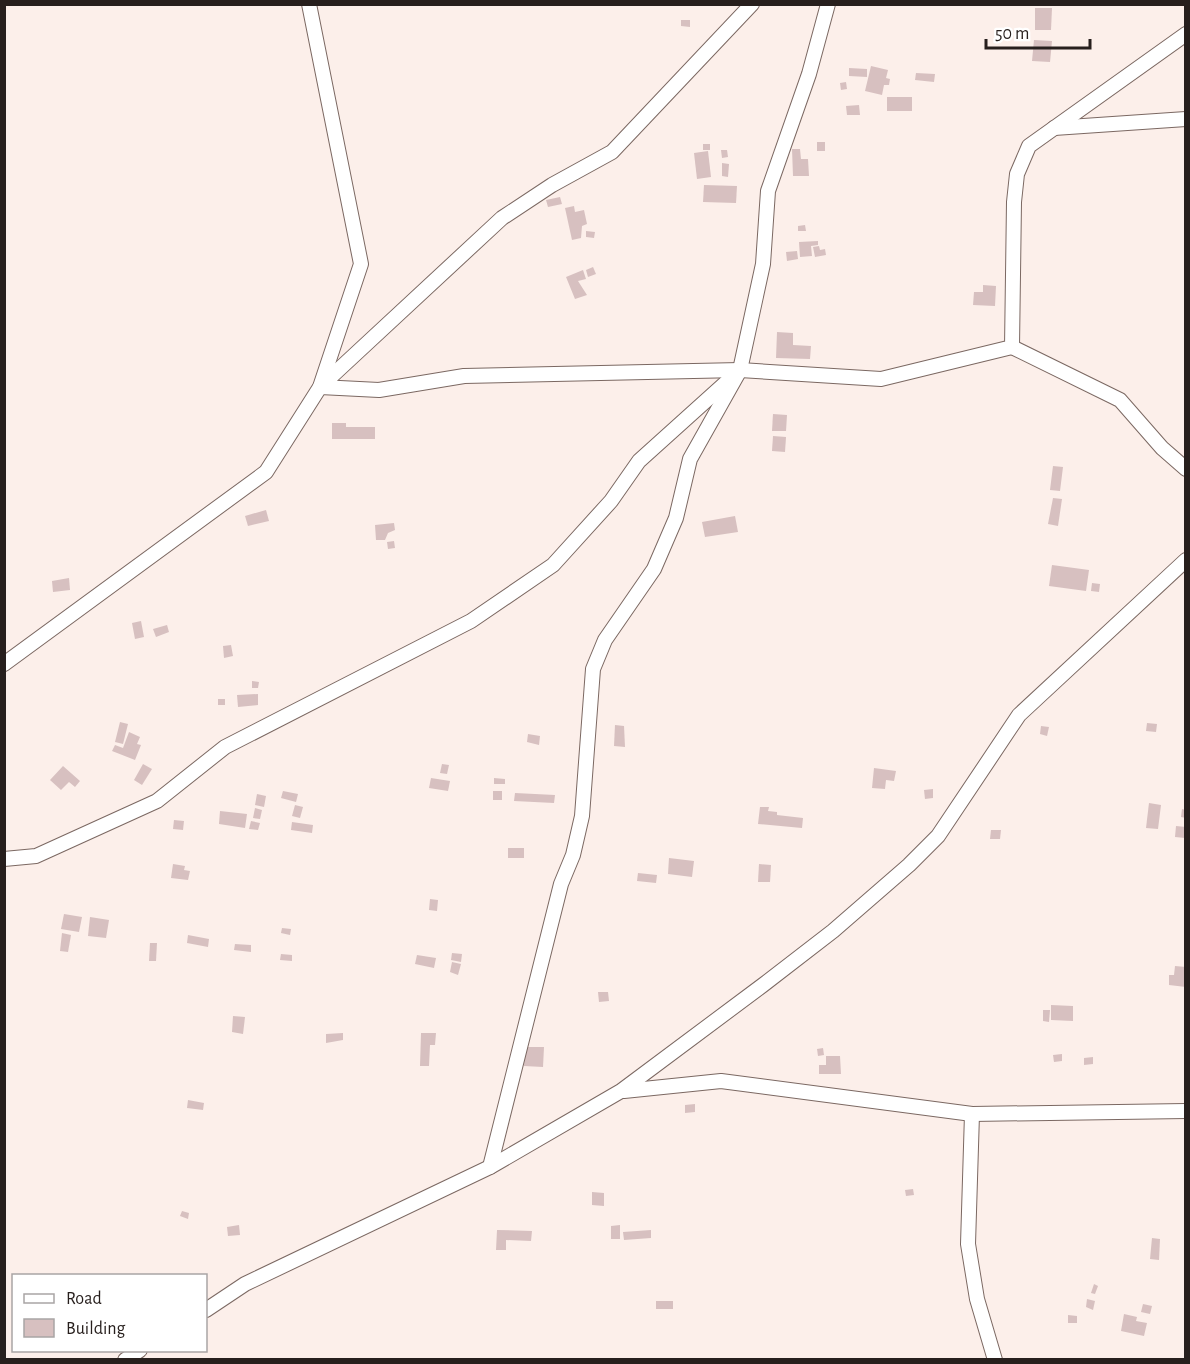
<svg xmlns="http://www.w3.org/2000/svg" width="1190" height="1364" font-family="'Alegreya Sans',sans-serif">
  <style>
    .building { fill: #d7c0c0 }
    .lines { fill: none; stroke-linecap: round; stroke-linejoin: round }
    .street-casing { stroke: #7b6862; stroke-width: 16 }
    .street { stroke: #fff; stroke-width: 14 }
  </style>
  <rect width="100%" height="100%" fill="#fcefea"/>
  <!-- building -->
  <g class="building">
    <path d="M1035 8H1052L1051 30H1035Z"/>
    <path d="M681 20H690V27L681 26Z"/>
    <path d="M1034 40 1052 41 1050 62 1032 61Z"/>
    <path d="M871 66 888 70 886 78 890 79 889 85H884L882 95 865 91Z"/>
    <path d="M849 68 867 69V77L849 76Z"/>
    <path d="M916 73 935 74 934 82 915 80Z"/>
    <path d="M846 82 847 89 841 90 840 83Z"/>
    <rect x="887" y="97" width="25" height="14"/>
    <path d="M859 105 860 115H847L846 106Z"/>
    <rect x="817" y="142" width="8" height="9"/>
    <rect x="703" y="144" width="7" height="6"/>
    <path d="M792 149H800L801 159H808L809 176H793Z"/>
    <path d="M721 150H727L728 157 722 158Z"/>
    <path d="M708 151 711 177 697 179 694 153Z"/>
    <path d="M722 163 729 164 728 177 722 176Z"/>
    <path d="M704 185 737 186 736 203 703 202Z"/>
    <path d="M560 197 562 204 548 207 546 200Z"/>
    <path d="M574 206 575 212 584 210 587 224 582 226 581 238 572 240 565 208Z"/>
    <path d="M805 225 806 231H798V226Z"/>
    <path d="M586 231 595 232 594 238 586 237Z"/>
    <path d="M818 241V245L811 246 812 256 800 257 799 242Z"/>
    <path d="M819 246 820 250 825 249 826 255 815 257 813 247Z"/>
    <path d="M797 251 798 259 787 261 786 252Z"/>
    <path d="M593 267 596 274 588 277 586 270Z"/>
    <path d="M583 270 586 279 578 281 587 295 575 299 566 277Z"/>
    <path d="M983 285 996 286 995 306 973 305 974 292H983Z"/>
    <path d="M777 332 793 333V345L811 346 810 359 776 358Z"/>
    <path d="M773 414 787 415 786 431H772Z"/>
    <path d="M332 423H346V427H375V439H332Z"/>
    <path d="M773 436 786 437 785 452 772 451Z"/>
    <path d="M1053 466 1063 467 1060 491 1050 490Z"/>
    <path d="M1053 498 1062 499 1058 526 1048 524Z"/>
    <path d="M266 510 269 521 248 526 245 516Z"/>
    <path d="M735 516 738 532 705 537 702 522Z"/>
    <path d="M394 523 395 530 388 533 385 540H376L375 525Z"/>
    <path d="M394 541 395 548 388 549 387 542Z"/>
    <path d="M1052 565 1089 570 1086 591 1049 586Z"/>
    <path d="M69 578 70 590 53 592 52 581Z"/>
    <path d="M1092 583 1100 584 1099 592 1091 591Z"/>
    <path d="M141 621 144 637 135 639 132 623Z"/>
    <path d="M167 625 169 632 156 637 153 629Z"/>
    <path d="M231 645 233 656 224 658 223 646Z"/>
    <path d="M252 681 259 682 258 688H252Z"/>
    <path d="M258 694V705L238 707 237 695Z"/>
    <rect x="218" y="699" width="7" height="6"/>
    <path d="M120 722 128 724 123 744 115 742Z"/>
    <path d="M1147 723 1157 724 1156 732 1146 731Z"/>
    <path d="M615 725 624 726 625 747 614 746Z"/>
    <path d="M1041 726 1049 727 1047 736 1040 734Z"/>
    <path d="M129 732 140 737 137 744 141 745 135 760 112 751 115 745 123 748Z"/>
    <path d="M528 734 540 736 539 745 527 742Z"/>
    <path d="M143 764 152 769 142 785 134 780Z"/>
    <path d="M442 764 449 765 447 774 440 773Z"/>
    <path d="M63 766 80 781 75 787 69 782 61 790 50 780Z"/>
    <path d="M874 768 896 771 894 781 886 780 885 789 872 788Z"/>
    <path d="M431 778 450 781 448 791 429 788Z"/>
    <path d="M494 778 505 779V784H494Z"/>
    <path d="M933 789V798L925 799 924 790Z"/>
    <path d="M283 791 298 794 296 802 281 798Z"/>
    <rect x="493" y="791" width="9" height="9"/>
    <path d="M515 793 555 795 554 803 514 801Z"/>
    <path d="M257 794 266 796 264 807 255 805Z"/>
    <path d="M1149 803 1161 805 1158 829 1146 828Z"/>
    <path d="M295 805 303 807 300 818 292 816Z"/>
    <path d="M760 807H769L768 811 777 812V815L803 818 802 828 758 824Z"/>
    <path d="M255 808 262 810 260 819 253 818Z"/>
    <path d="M1182 809 1186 810V818L1181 817Z"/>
    <path d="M220 811 247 814 245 828 219 824Z"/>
    <path d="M174 820 184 821 183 830 173 829Z"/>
    <path d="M251 821 260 823 258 830 249 829Z"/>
    <path d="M292 822 313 825 312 833 291 830Z"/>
    <path d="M1176 826 1186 827 1185 838 1175 837Z"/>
    <path d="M991 830H1001L1000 839H990Z"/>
    <rect x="508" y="848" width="16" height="10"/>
    <path d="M669 858 694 861 692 877 668 874Z"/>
    <path d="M173 864 185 866 184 870 190 871 188 880 171 878Z"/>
    <path d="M759 864 771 865 770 882H758Z"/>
    <path d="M638 873 657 875 656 883 637 881Z"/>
    <path d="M430 899 438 900 437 911 429 910Z"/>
    <path d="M64 914 82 917 79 932 61 929Z"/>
    <path d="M90 917 109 920 106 938 88 936Z"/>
    <path d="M282 928 291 929 290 935 281 933Z"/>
    <path d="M62 933 71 935 68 952 60 951Z"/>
    <path d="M188 935 209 939 208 947 187 943Z"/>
    <path d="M150 943H157L156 961H149Z"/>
    <path d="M235 944 251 945V952L234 950Z"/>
    <path d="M452 953 462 954 461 962 451 960Z"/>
    <path d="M281 954 292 955V961L280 960Z"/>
    <path d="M417 955 436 958 434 968 415 964Z"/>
    <path d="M452 962 461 964 458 975 450 972Z"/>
    <path d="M1175 966 1186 967V987L1169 985V975H1174Z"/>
    <path d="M598 992H608L609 1001 599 1002Z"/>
    <path d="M1051 1005 1073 1006V1021L1051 1020Z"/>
    <path d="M1043 1010H1050L1049 1022 1043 1021Z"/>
    <path d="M233 1016 245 1017 243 1034 232 1032Z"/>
    <path d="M343 1033V1040L326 1043V1034Z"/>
    <path d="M421 1033H436L435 1045H430L429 1066H420Z"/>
    <path d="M525 1047H544L543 1067 524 1066Z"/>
    <path d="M823 1048 824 1055 818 1056 817 1049Z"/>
    <path d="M1062 1054V1061L1054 1062 1053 1055Z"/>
    <path d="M826 1056H840L841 1074H819V1065H826Z"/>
    <path d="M1093 1057V1064L1084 1065V1058Z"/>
    <path d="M188 1100 204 1103 203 1110 187 1108Z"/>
    <path d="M695 1104V1112L685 1113V1105Z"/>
    <path d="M913 1189 914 1195 906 1196 905 1190Z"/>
    <path d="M592 1192 604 1193V1206L592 1205Z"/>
    <path d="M182 1211 189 1213 188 1219 180 1216Z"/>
    <path d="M239 1225 240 1235 228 1236 227 1227Z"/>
    <path d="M620 1225V1239H611V1226Z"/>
    <path d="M497 1230 532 1231 531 1241 506 1240V1250H496Z"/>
    <path d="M651 1230V1238L624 1240 623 1232Z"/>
    <path d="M1152 1238 1160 1239 1159 1260 1150 1259Z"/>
    <path d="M1094 1284 1098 1286 1095 1294 1091 1293Z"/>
    <path d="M1087 1299 1095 1301 1093 1310 1086 1307Z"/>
    <rect x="656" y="1301" width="17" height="8"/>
    <path d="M1143 1304 1152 1306 1150 1314 1141 1312Z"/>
    <path d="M1124 1314 1137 1317 1136 1321 1147 1323 1144 1336 1121 1331Z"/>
    <path d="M1068 1315 1077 1316V1323H1068Z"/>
  </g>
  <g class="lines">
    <!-- street casing -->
    <g class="street-casing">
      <g id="street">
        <path d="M1054 128 1186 119"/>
        <path d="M1012 347 1120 400 1162 448 1186 469"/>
        <path d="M321 386 502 218 552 185 612 152 752 4"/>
        <path d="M320 387 379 390 464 376 740 370 881 379 1012 347 1014 202 1017 174 1029 146 1186 34"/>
        <path d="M4 664 266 472 320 387 361 264 309 4"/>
        <path d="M4 859 36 856 157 801 225 747 471 621 553 565 611 501 639 461 730 379"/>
        <path d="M624 1091 721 1081 972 1114 1186 1111"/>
        <path d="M972 1114 968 1244 977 1299 995 1360"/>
        <path d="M490 1167 561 884 573 855 582 816 593 669 605 640 654 569 676 518 690 459 740 370 763 264 768 191 809 74 828 4"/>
        <path d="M206 1310 245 1284 490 1167 621 1091 763 985 833 931 909 865 938 836 1019 715 1186 560"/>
        <path d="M125 1360 140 1350"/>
      </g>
    </g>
    <!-- street -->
    <use href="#street" class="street"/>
  </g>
  <!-- border -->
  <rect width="1190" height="1364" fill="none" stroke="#271f1d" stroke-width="12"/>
  <!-- legend -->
  <rect x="12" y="1274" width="195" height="78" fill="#ffffff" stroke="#a9a5a5" stroke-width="1.5"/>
  <rect x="24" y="1294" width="30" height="9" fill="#ffffff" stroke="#a9a5a5" stroke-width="1.5"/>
  <text x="66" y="1304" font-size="18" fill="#271f1d">Road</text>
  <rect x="24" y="1319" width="30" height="18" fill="#d7c0c0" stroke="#a9a5a5" stroke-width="1.5"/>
  <text x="66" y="1334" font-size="18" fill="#271f1d">Building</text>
  <!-- scale -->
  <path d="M986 39v9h104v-9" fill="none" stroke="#271f1d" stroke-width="3"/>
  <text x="995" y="39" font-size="18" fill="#271f1d" stroke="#ffffff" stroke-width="4.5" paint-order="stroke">50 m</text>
</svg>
